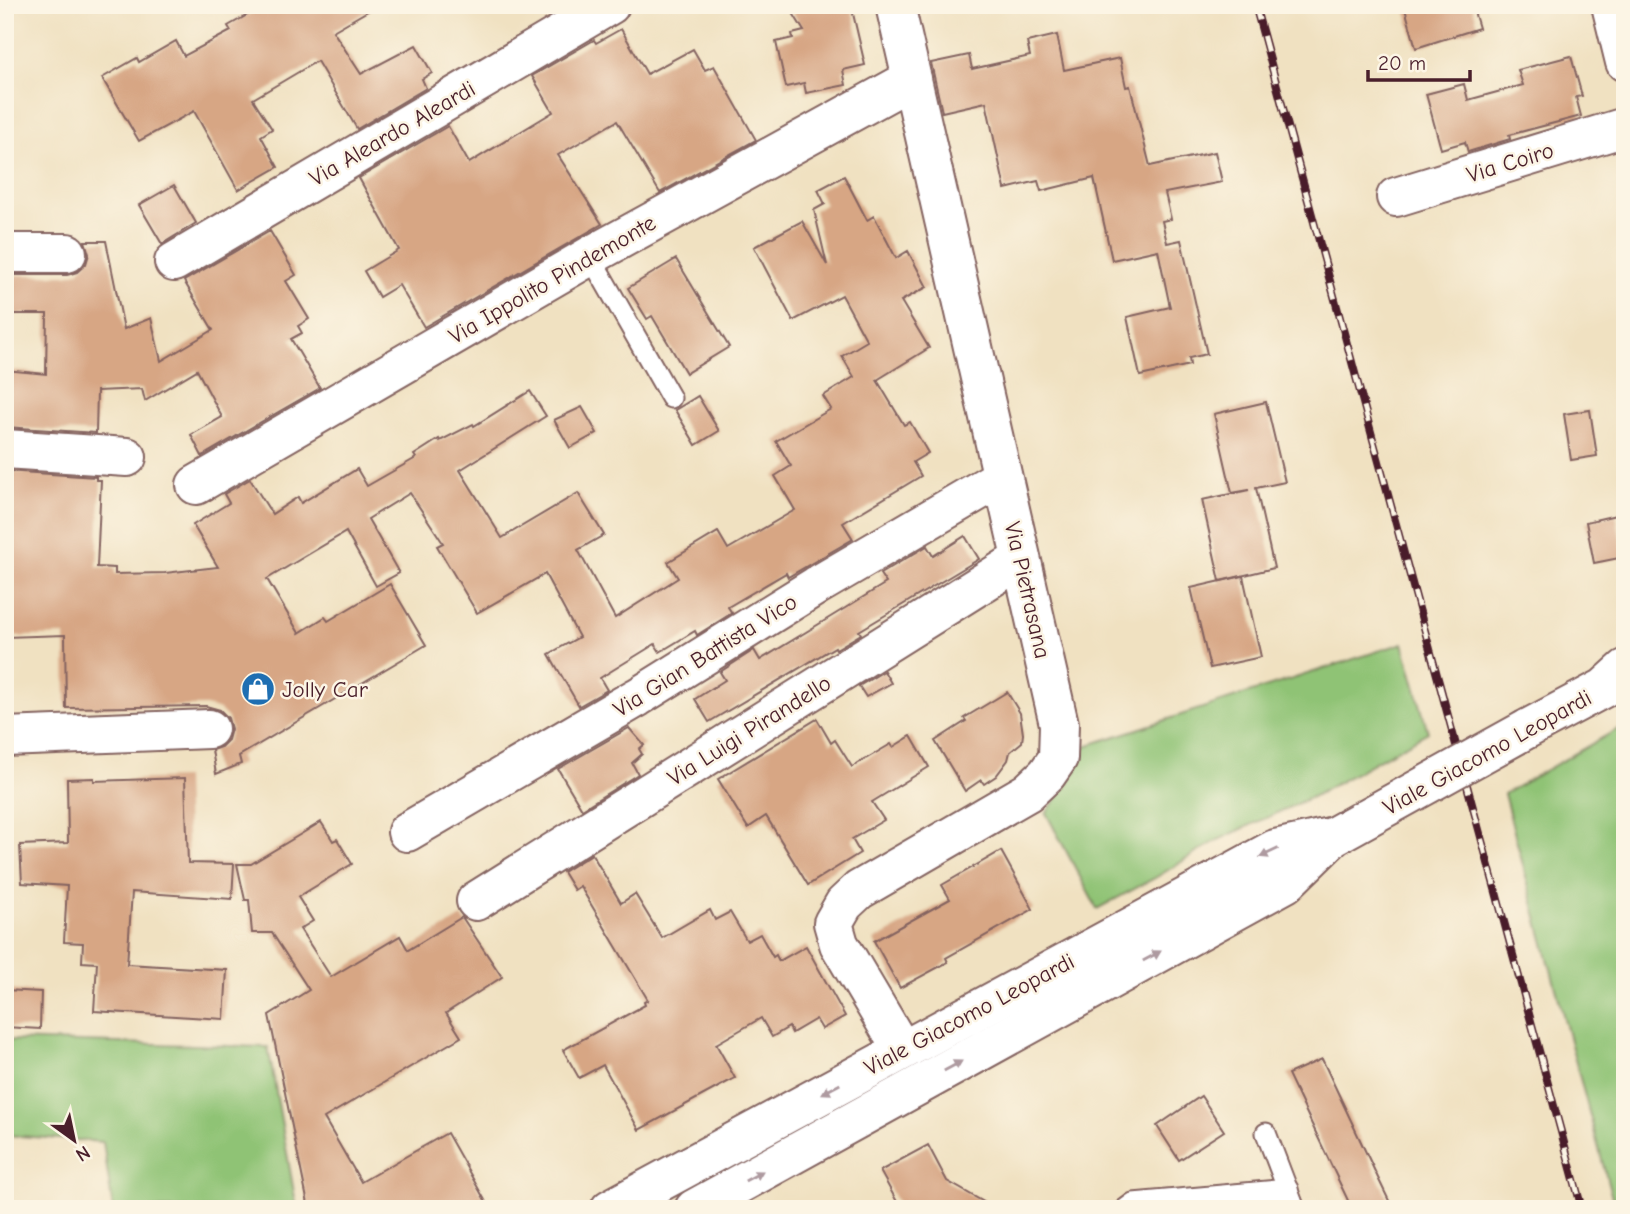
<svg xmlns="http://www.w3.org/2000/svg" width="1630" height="1214" font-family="'Comic Neue',sans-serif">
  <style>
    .green { fill: #8fc374; stroke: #6c7150; stroke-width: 2 }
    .building { fill: #d7a684 }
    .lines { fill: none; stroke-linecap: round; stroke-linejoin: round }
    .lane-casing { stroke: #846360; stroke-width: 23 }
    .street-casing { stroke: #846360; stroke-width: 42 }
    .secondary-casing { stroke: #846360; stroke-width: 42 }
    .lane { stroke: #fff; stroke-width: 19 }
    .street { stroke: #fff; stroke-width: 38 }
    .secondary { stroke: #fff; stroke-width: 38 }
    .rail-casing { stroke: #4a1f2b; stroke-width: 8 }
    .rail { stroke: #fcf5e5; stroke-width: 5; stroke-dasharray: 16; stroke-linecap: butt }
    .secondary-bridge-casing { stroke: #846360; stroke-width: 42; stroke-linecap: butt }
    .secondary-bridge { stroke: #fff; stroke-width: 38 }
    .oneway { fill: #ae9aa0 }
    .labels { text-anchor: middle; stroke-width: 5; stroke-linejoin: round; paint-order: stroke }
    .street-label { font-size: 23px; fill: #4a1f2b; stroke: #fcf5e5 }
    .poi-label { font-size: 23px; fill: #4a1f2b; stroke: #fcf5e5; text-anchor: start }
  </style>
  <rect width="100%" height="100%" fill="#fcf5e5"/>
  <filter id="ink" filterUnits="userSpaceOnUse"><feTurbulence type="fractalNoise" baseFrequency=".0143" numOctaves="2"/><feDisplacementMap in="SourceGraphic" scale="14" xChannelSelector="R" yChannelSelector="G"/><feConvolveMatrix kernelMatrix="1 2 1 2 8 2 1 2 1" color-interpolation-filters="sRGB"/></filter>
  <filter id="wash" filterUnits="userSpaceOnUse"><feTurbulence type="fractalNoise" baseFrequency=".00686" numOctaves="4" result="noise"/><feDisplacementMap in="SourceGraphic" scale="28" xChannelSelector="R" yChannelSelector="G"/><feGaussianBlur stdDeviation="1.57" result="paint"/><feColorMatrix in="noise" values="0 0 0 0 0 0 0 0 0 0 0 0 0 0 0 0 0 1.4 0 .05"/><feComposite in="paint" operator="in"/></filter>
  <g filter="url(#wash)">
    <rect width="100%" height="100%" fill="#f0e1c1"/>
    <!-- green -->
    <g class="green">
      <path d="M1403 643 1428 732 1316 795 1218 840 1155 878 1097 909 1046 813C1060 793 1078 774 1076 749Z"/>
      <path d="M1625 725V1209H1615L1504 794Z"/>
      <path d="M5 1040 268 1047 297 1209H113L103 1142 5 1135Z"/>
    </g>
    <g id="blocks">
      <!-- building -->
      <g class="building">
        <path d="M265 5H378L333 31 361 74 416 45 432 73 422 79 426 88 357 129 317 61 253 99 272 129 261 136 278 167 238 190 194 111 139 141 102 78 137 58 139 62 176 41 184 56 231 31 228 26Z"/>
        <path d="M788 5H851L865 65 843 70 846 85 806 93 804 83 786 87 776 42 793 38 792 34 804 31Z"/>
        <path d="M1404 5H1472L1479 28 1416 48Z"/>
        <path d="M621 29 647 74 693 49 705 70 714 66 756 140 660 193 617 121 558 155 602 224 424 327 399 285 379 297 364 271 399 250 359 178 448 126 469 163 553 112 532 76 594 40 596 43Z"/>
        <path d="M1057 35 1064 70 1120 58 1126 87 1130 86 1150 166 1215 152 1222 182 1165 193 1171 219 1162 221 1167 243 1181 240 1207 354 1189 358 1190 365 1140 376 1127 317 1170 307 1158 250 1112 260 1094 178 1041 191 1038 181 1005 189 986 102 942 112 931 63 969 55 972 69 1030 56 1027 42Z"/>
        <path d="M1571 56 1582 96 1576 97 1581 116 1509 135 1510 139 1468 152 1465 142 1441 149 1426 94 1464 84 1468 100 1523 85 1518 70Z"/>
        <path d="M844 176 867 220 874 216 896 258 908 251 927 287 901 301 929 348 877 380 904 425 910 422 928 453 913 462 921 476 843 523 853 539 788 577 786 573 728 607 732 613 697 635 695 631 660 652 655 644 600 678 607 690 579 706 549 654 579 637 545 574 477 613 437 546 443 543 410 493 368 519 399 573 376 586 346 532 267 579 299 633 325 617 328 621 390 584 426 645 239 756 241 764 216 774 212 750 221 747 228 740 231 729 228 718 220 710 206 706 66 708 65 635 5 637V471L96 477V480H101L97 567 115 568V574L165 573 218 567 193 525 229 503 224 494 250 479 272 514 298 497 301 503 357 469 367 486 416 458 414 455 439 439 440 441 473 424 474 426 530 391 546 416 460 470 502 538 578 493 604 535 578 550 615 618 678 578 668 562 718 532 728 549 795 510 775 476 791 466 776 441 831 409 823 396 854 377 842 356 867 341 842 295 793 321 754 247 802 221 827 265 814 210 825 204 818 190Z"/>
        <path d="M174 185 196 223 162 244 139 205Z"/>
        <path d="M270 231 296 275 286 281 309 319 298 326 302 333 291 339 320 388 202 456 191 435 222 417 197 370 145 401 142 389 97 391 96 433 5 427V370L46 374 47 314H5V275H67L77 272 86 264 89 254 85 241H106L124 329 151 318 161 361 213 330 184 281Z"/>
        <path d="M676 259 729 347 686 373 652 316 647 319 628 288Z"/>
        <path d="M698 396 719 431 696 445 675 410Z"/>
        <path d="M1266 402 1285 482 1256 488 1274 568 1220 581 1202 500 1249 490 1232 493 1214 414Z"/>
        <path d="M582 407 597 433 570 448 554 420Z"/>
        <path d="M1590 410 1597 456 1571 460 1564 414Z"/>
        <path d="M1616 515 1624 557 1594 563 1586 522Z"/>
        <path d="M965 536 979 559 859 631 861 634 836 649 835 647 709 722 695 699 725 680 720 672 754 650 760 660 824 621 886 583 880 574 927 546 933 556Z"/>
        <path d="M1243 576 1261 657 1210 668 1191 588Z"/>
        <path d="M884 671 891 683 866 697 859 686Z"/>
        <path d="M1007 692 1020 713 1023 734 1022 742 1010 752 1008 760 996 776 984 784 981 780 965 791 935 741 966 721 964 718Z"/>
        <path d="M817 719 831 743 835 740 852 767 891 744 893 747 911 736 929 767 872 802 884 820 852 839 860 853 808 885 766 816 748 828 718 779Z"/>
        <path d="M629 728 644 745 639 749 642 754 632 763 638 774 582 809 558 769Z"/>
        <path d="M94 778V781L185 778 188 863 234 864 232 899 132 892 127 964 227 970 224 1019 94 1011 97 963 82 962 83 943 64 942 67 886 22 883 20 845 68 843 67 779Z"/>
        <path d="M321 822 333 841 337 839 352 864 298 897 313 921 300 929 331 977 400 936 408 950 462 917 502 977 446 1013 461 1037 324 1118 361 1182 447 1133 490 1209H309L269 1015 309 990 272 933H252L249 900H245L237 864H251Z"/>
        <path d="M1001 851 1033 909 946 958 948 962 900 988 874 941 950 899 942 885Z"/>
        <path d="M592 854 621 903 635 894 662 938 710 910 715 920 730 912 747 941 760 934 773 957 776 955 779 961 806 946 845 1016 822 1029 816 1019 792 1033 789 1027 772 1037 761 1018 716 1044 735 1078 639 1130 603 1065 579 1078 563 1050 645 1005 644 1002 648 1000 580 886 574 890 563 872Z"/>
        <path d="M5 990 41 992 40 1029 5 1027Z"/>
        <path d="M1322 1059 1378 1178 1393 1209H1352L1307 1114 1288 1074Z"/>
        <path d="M1201 1096 1224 1131 1179 1160 1157 1126Z"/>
        <path d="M928 1145 947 1181 996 1209H901L880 1171Z"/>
      </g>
    </g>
  </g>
  <g filter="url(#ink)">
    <use href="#blocks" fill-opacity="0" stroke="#846360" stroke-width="2"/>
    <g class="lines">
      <!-- lane casing -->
      <g class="lane-casing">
        <g id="lane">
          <path d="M590 256 671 398"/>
          <path d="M1266 1133 1295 1209"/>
          <path d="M1125 1209 1133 1203 1288 1189"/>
        </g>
      </g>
      <!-- street casing -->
      <g class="street-casing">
        <g id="street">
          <path d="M895 5 1059 724 1058 758 1047 774 1028 792 859 890 844 904 833 923 839 944 902 1050"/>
          <path d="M1611 5 1625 62"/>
          <path d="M1396 197 1625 127"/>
          <path d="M5 253H67"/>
          <path d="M174 262 610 5"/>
          <path d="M5 449 127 457"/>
          <path d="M196 485 590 256 912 79"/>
          <path d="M5 737 209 729"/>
          <path d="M407 832 638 697 816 586 1002 477"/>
          <path d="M476 901 1021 559"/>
        </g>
      </g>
      <!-- secondary casing -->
      <g class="secondary-casing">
        <g id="secondary">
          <path d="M1527 729 1604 688 1625 669"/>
          <path d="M610 1209 1275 849 1334 836"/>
          <path d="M694 1209 1286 883 1334 836"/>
        </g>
      </g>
      <!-- lane -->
      <use href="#lane" class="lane"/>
      <!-- street -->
      <use href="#street" class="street"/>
      <!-- secondary -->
      <use href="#secondary" class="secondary"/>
      <!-- rail casing -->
      <g class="rail-casing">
        <path id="rail" d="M1255 5 1582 1209"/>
      </g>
      <!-- rail -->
      <use href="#rail" class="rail"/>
      <!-- secondary-bridge casing -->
      <g class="secondary-bridge-casing">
        <path id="secondary-bridge" d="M1334 836 1527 729"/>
      </g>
      <!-- secondary-bridge -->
      <use href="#secondary-bridge" class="secondary-bridge"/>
    </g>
    <!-- one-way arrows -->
    <defs><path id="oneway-solid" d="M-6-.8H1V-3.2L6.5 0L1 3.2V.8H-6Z" transform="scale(1.75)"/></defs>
    <g class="oneway">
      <use href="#oneway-solid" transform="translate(1269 853) rotate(155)"/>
      <use href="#oneway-solid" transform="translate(1152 956) rotate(-29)"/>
      <use href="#oneway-solid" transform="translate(953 1066) rotate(-29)"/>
      <use href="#oneway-solid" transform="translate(831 1089) rotate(152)"/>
      <use href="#oneway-solid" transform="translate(754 1176) rotate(-29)"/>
    </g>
  </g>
  <!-- icons -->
  <defs>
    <g id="shop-disc" transform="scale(1.75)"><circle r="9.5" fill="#1f6fb2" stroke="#fcf5e5"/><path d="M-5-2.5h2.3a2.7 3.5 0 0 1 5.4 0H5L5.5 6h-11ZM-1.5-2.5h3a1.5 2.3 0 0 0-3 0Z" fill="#fff"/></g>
  </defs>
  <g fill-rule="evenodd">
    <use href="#shop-disc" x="258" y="689"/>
  </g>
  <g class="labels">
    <!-- street labels -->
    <g class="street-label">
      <text transform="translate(392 133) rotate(-30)" y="8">Via Aleardo Aleardi</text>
      <text transform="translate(1510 162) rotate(-17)" y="8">Via Coiro</text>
      <text transform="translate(552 279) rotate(-30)" y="8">Via Ippolito Pindemonte</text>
      <text transform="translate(1028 590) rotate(77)" y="8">Via Pietrasana</text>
      <text transform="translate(705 655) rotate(-32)" y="8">Via Gian Battista Vico</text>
      <text transform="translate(749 730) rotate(-32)" y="8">Via Luigi Pirandello</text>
      <text transform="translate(1487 752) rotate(-29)" y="8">Viale Giacomo Leopardi</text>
      <text transform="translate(969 1014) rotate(-28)" y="8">Viale Giacomo Leopardi</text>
    </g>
    <!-- poi labels -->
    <g class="poi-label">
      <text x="282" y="697">Jolly Car</text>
    </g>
  </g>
  <!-- margin -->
  <rect width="1630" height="1214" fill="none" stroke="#fcf5e5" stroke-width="28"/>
  <!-- north arrow -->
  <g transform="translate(74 1140) rotate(147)" stroke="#fcf5e5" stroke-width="5" paint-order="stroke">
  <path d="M0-5L12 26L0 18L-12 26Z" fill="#4a1f2b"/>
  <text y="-10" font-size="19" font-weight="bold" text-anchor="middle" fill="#4a1f2b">N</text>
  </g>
  <!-- scale -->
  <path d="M1368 70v10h102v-10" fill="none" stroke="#4a1f2b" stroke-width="3.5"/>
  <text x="1378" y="70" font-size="21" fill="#4a1f2b" stroke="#fcf5e5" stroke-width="5" paint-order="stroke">20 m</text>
</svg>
